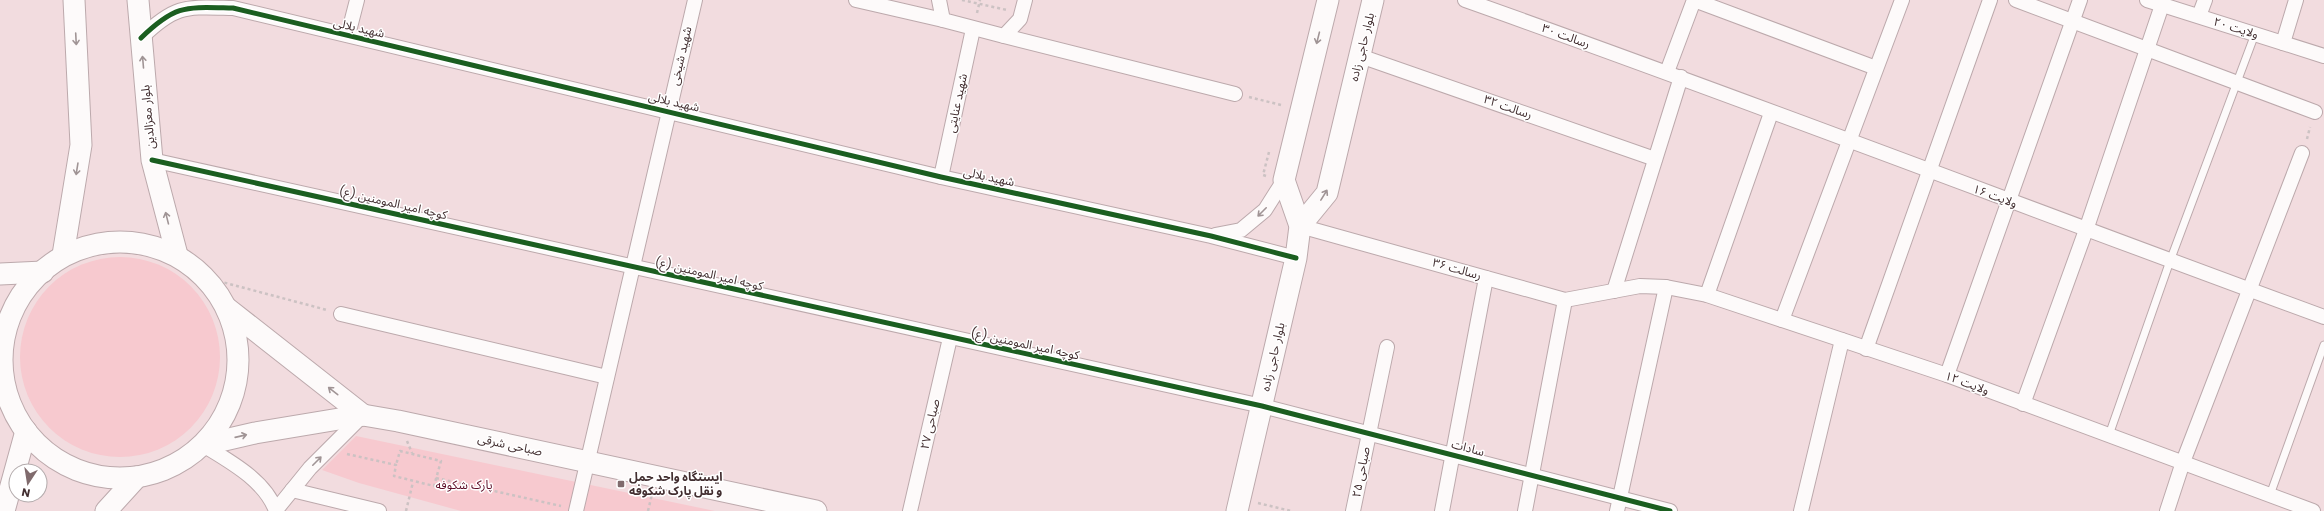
<svg xmlns="http://www.w3.org/2000/svg" width="2324" height="511" font-family="Poppins,'Noto Sans Arabic',sans-serif">
  <style>
    .green { fill: #f7c9cf }
    .lines { fill: none; stroke-linecap: round; stroke-linejoin: round }
    .lane-casing { stroke: #bca9ac; stroke-width: 9 }
    .street-casing { stroke: #bca9ac; stroke-width: 16 }
    .secondary-casing { stroke: #bca9ac; stroke-width: 23 }
    .path { stroke: #ccc2c3; stroke-width: 2.5; stroke-dasharray: 3 3; stroke-linecap: butt }
    .lane { stroke: #fdfafa; stroke-width: 7 }
    .street { stroke: #fdfafa; stroke-width: 14 }
    .secondary { stroke: #fdfafa; stroke-width: 21 }
    .cycleway-casing { stroke: #fff; stroke-width: 8 }
    .cycleway { stroke: #1b5e20; stroke-width: 5 }
    .oneway { stroke: #a09495 }
    .poi-dot { fill: #806b6d; stroke: #fff; stroke-width: 1.5 }
    .labels { text-anchor: middle; stroke-width: 3; stroke-linejoin: round; paint-order: stroke }
    .street-label { font-size: 12px; fill: #422e30; stroke: #fff }
    .poi-label { font-size: 12px; font-weight: bold; fill: #422e30; stroke: #fff; text-anchor: start }
    .park-label { font-size: 12px; fill: #5b0a24; stroke: #fff }
  </style>
  <rect width="100%" height="100%" fill="#f2dcdf"/>
  <!-- green -->
  <g class="green">
    <circle cx="120" cy="357" r="100"/>
    <path d="M356 436 715 511H461L359 483 322 470Z"/>
  </g>
  <g class="lines">
    <!-- lane casing -->
    <g class="lane-casing">
      <g id="lane">
        <path d="M2109 435 2170 261 2255 34"/>
        <path d="M2270 495 2324 345"/>
      </g>
    </g>
    <!-- street casing -->
    <g class="street-casing">
      <g id="street">
        <path d="M856 0 943 20"/>
        <path d="M939 0 943 20 1004 36 1020 19 1025 0"/>
        <path d="M1465 0C1753 102 2037 212 2324 317"/>
        <path d="M1694 0 1876 68"/>
        <path d="M2016 0 2315 112"/>
        <path d="M2147 0 2324 56"/>
        <path d="M2199 16 2205 0"/>
        <path d="M348 35 357 0"/>
        <path d="M1004 36 1235 94"/>
        <path d="M141 38C176 4 186 7 233 8L941 177 1211 236 1296 258"/>
        <path d="M2283 43 2296 0"/>
        <path d="M1360 56 1655 159"/>
        <path d="M1667 72 1694 0"/>
        <path d="M152 160 1262 406 1670 511"/>
        <path d="M941 177 973 29"/>
        <path d="M1300 226 1565 300 1640 286 1666 287 1707 295 1947 375 2313 511"/>
        <path d="M1215 235 1241 230 1265 210 1284 180"/>
        <path d="M1614 291 1681 77"/>
        <path d="M1707 295 1771 113"/>
        <path d="M341 314 607 377"/>
        <path d="M1782 320 1902 0"/>
        <path d="M1866 349 1990 0"/>
        <path d="M1947 375 2080 0"/>
        <path d="M2023 404 2086 230 2162 5"/>
        <path d="M203 445C229 461 265 480 276 511"/>
        <path d="M292 490 379 511"/>
        <path d="M276 510 310 468 363 415"/>
        <path d="M576 511 695 0"/>
        <path d="M910 511 950 338"/>
        <path d="M1353 511 1387 347"/>
        <path d="M1442 511 1486 278"/>
        <path d="M1525 511 1565 300"/>
        <path d="M1617 511 1666 287"/>
        <path d="M1801 511 1842 340"/>
        <path d="M2167 511 2183 462 2302 153"/>
      </g>
    </g>
    <!-- secondary casing -->
    <g class="secondary-casing">
      <g id="secondary">
        <path d="M138 0 152 160 177 255"/>
        <path d="M1300 226 1327 193 1373 0"/>
        <circle cx="120" cy="360" r="118"/>
        <path d="M63 255 81 145 74 0"/>
        <path d="M0 274 43 272"/>
        <path d="M228 309 363 415"/>
        <path d="M203 445 255 433 363 415 398 421 816 511"/>
        <path d="M4 511 26 431"/>
        <path d="M106 511 137 477"/>
        <path d="M1237 511 1296 258 1300 226 1284 180 1328 0"/>
      </g>
    </g>
    <!-- path -->
    <g class="path">
      <path d="M962 0 1007 10"/>
      <path d="M977 13 980 0"/>
      <path d="M1249 97 1281 105"/>
      <path d="M2307 139 2310 127"/>
      <path d="M1266 176 1263 175 1269 152"/>
      <path d="M207 278 327 310"/>
      <path d="M407 441 412 453"/>
      <path d="M347 454 396 465 394 476 434 486 441 461 400 451 396 465"/>
      <path d="M436 478 561 506"/>
      <path d="M1258 503 1291 511"/>
      <path d="M406 511 413 482"/>
      <path d="M648 511 652 494"/>
    </g>
    <!-- lane -->
    <use href="#lane" class="lane"/>
    <!-- street -->
    <use href="#street" class="street"/>
    <!-- secondary -->
    <use href="#secondary" class="secondary"/>
    <!-- cycleway casing -->
    <g class="cycleway-casing">
      <g id="cycleway">
        <path d="M141 38C176 4 186 7 233 8L941 177 1211 236 1296 258"/>
        <path d="M152 160 1262 406 1670 511"/>
      </g>
    </g>
    <!-- cycleway -->
    <use href="#cycleway" class="cycleway"/>
  </g>
  <!-- one-way arrows -->
  <defs><path id="oneway-shaft" d="M-6 0H5M1.5-3L5.5 0L1.5 3" fill="none" stroke-width="1.6" stroke-linecap="round" stroke-linejoin="round"/></defs>
  <g class="oneway">
    <use href="#oneway-shaft" transform="translate(1318 38) rotate(104)"/>
    <use href="#oneway-shaft" transform="translate(76 39) rotate(87)"/>
    <use href="#oneway-shaft" transform="translate(143 62) rotate(-95)"/>
    <use href="#oneway-shaft" transform="translate(77 169) rotate(99)"/>
    <use href="#oneway-shaft" transform="translate(1324 195) rotate(-58)"/>
    <use href="#oneway-shaft" transform="translate(1262 212) rotate(135)"/>
    <use href="#oneway-shaft" transform="translate(167 218) rotate(-104)"/>
    <use href="#oneway-shaft" transform="translate(333 391) rotate(-142)"/>
    <use href="#oneway-shaft" transform="translate(241 436) rotate(-13)"/>
    <use href="#oneway-shaft" transform="translate(317 461) rotate(-45)"/>
  </g>
  <!-- markers -->
  <rect class="poi-dot" x="617" y="480" width="8" height="8" rx="2"/>
  <g class="labels">
    <!-- street labels -->
    <g class="street-label">
      <text transform="translate(359 28) rotate(13)" y="4">شهید بلالی</text>
      <text transform="translate(2236 28) rotate(17)" y="4">ولایت ۲۰</text>
      <text transform="translate(1566 36) rotate(20)" y="4">رسالت ۳۰</text>
      <text transform="translate(1362 47) rotate(-76)" y="4">بلوار حاجی زاده</text>
      <text transform="translate(681 56) rotate(-77)" y="4">شهید شیخی</text>
      <text transform="translate(674 102) rotate(13)" y="4">شهید بلالی</text>
      <text transform="translate(957 103) rotate(-78)" y="4">شهید عنایتی</text>
      <text transform="translate(1508 107) rotate(19)" y="4">رسالت ۳۲</text>
      <text transform="translate(148 117) rotate(-95)" y="4">بلوار معزالدین</text>
      <text transform="translate(989 177) rotate(12)" y="4">شهید بلالی</text>
      <text transform="translate(1995 196) rotate(20)" y="4">ولایت ۱۶</text>
      <text transform="translate(393 203) rotate(13)" y="4">کوچه امیر المومنین (ع)</text>
      <text transform="translate(1457 269) rotate(16)" y="4">رسالت ۳۶</text>
      <text transform="translate(709 274) rotate(13)" y="4">کوچه امیر المومنین (ع)</text>
      <text transform="translate(1025 344) rotate(12)" y="4">کوچه امیر المومنین (ع)</text>
      <text transform="translate(1273 357) rotate(-77)" y="4">بلوار حاجی زاده</text>
      <text transform="translate(1967 383) rotate(20)" y="4">ولایت ۱۲</text>
      <text transform="translate(930 424) rotate(-77)" y="4">صباحی ۲۷</text>
      <text transform="translate(510 445) rotate(12)" y="4">صباحی شرقی</text>
      <text transform="translate(1468 448) rotate(15)" y="4">سادات</text>
      <text transform="translate(1361 472) rotate(-79)" y="4">صباحی ۲۵</text>
    </g>
    <!-- poi labels -->
    <g class="poi-label">
      <text x="629" y="481">ایستگاه واحد حمل<tspan x="629" dy="14">و نقل پارک شکوفه</tspan></text>
    </g>
    <!-- park labels -->
    <g class="park-label">
      <text x="464" y="489">پارک شکوفه</text>
    </g>
  </g>
  <!-- north arrow -->
  <g transform="translate(28 483) rotate(192)"><circle r="19" fill="#ffffff" stroke="#b3abac"/>
  <path d="M0-3L7 15L0 10L-7 15Z" fill="#806b6d"/>
  <text y="-6" font-size="11" font-weight="bold" text-anchor="middle" fill="#422e30">N</text>
  </g>
</svg>
